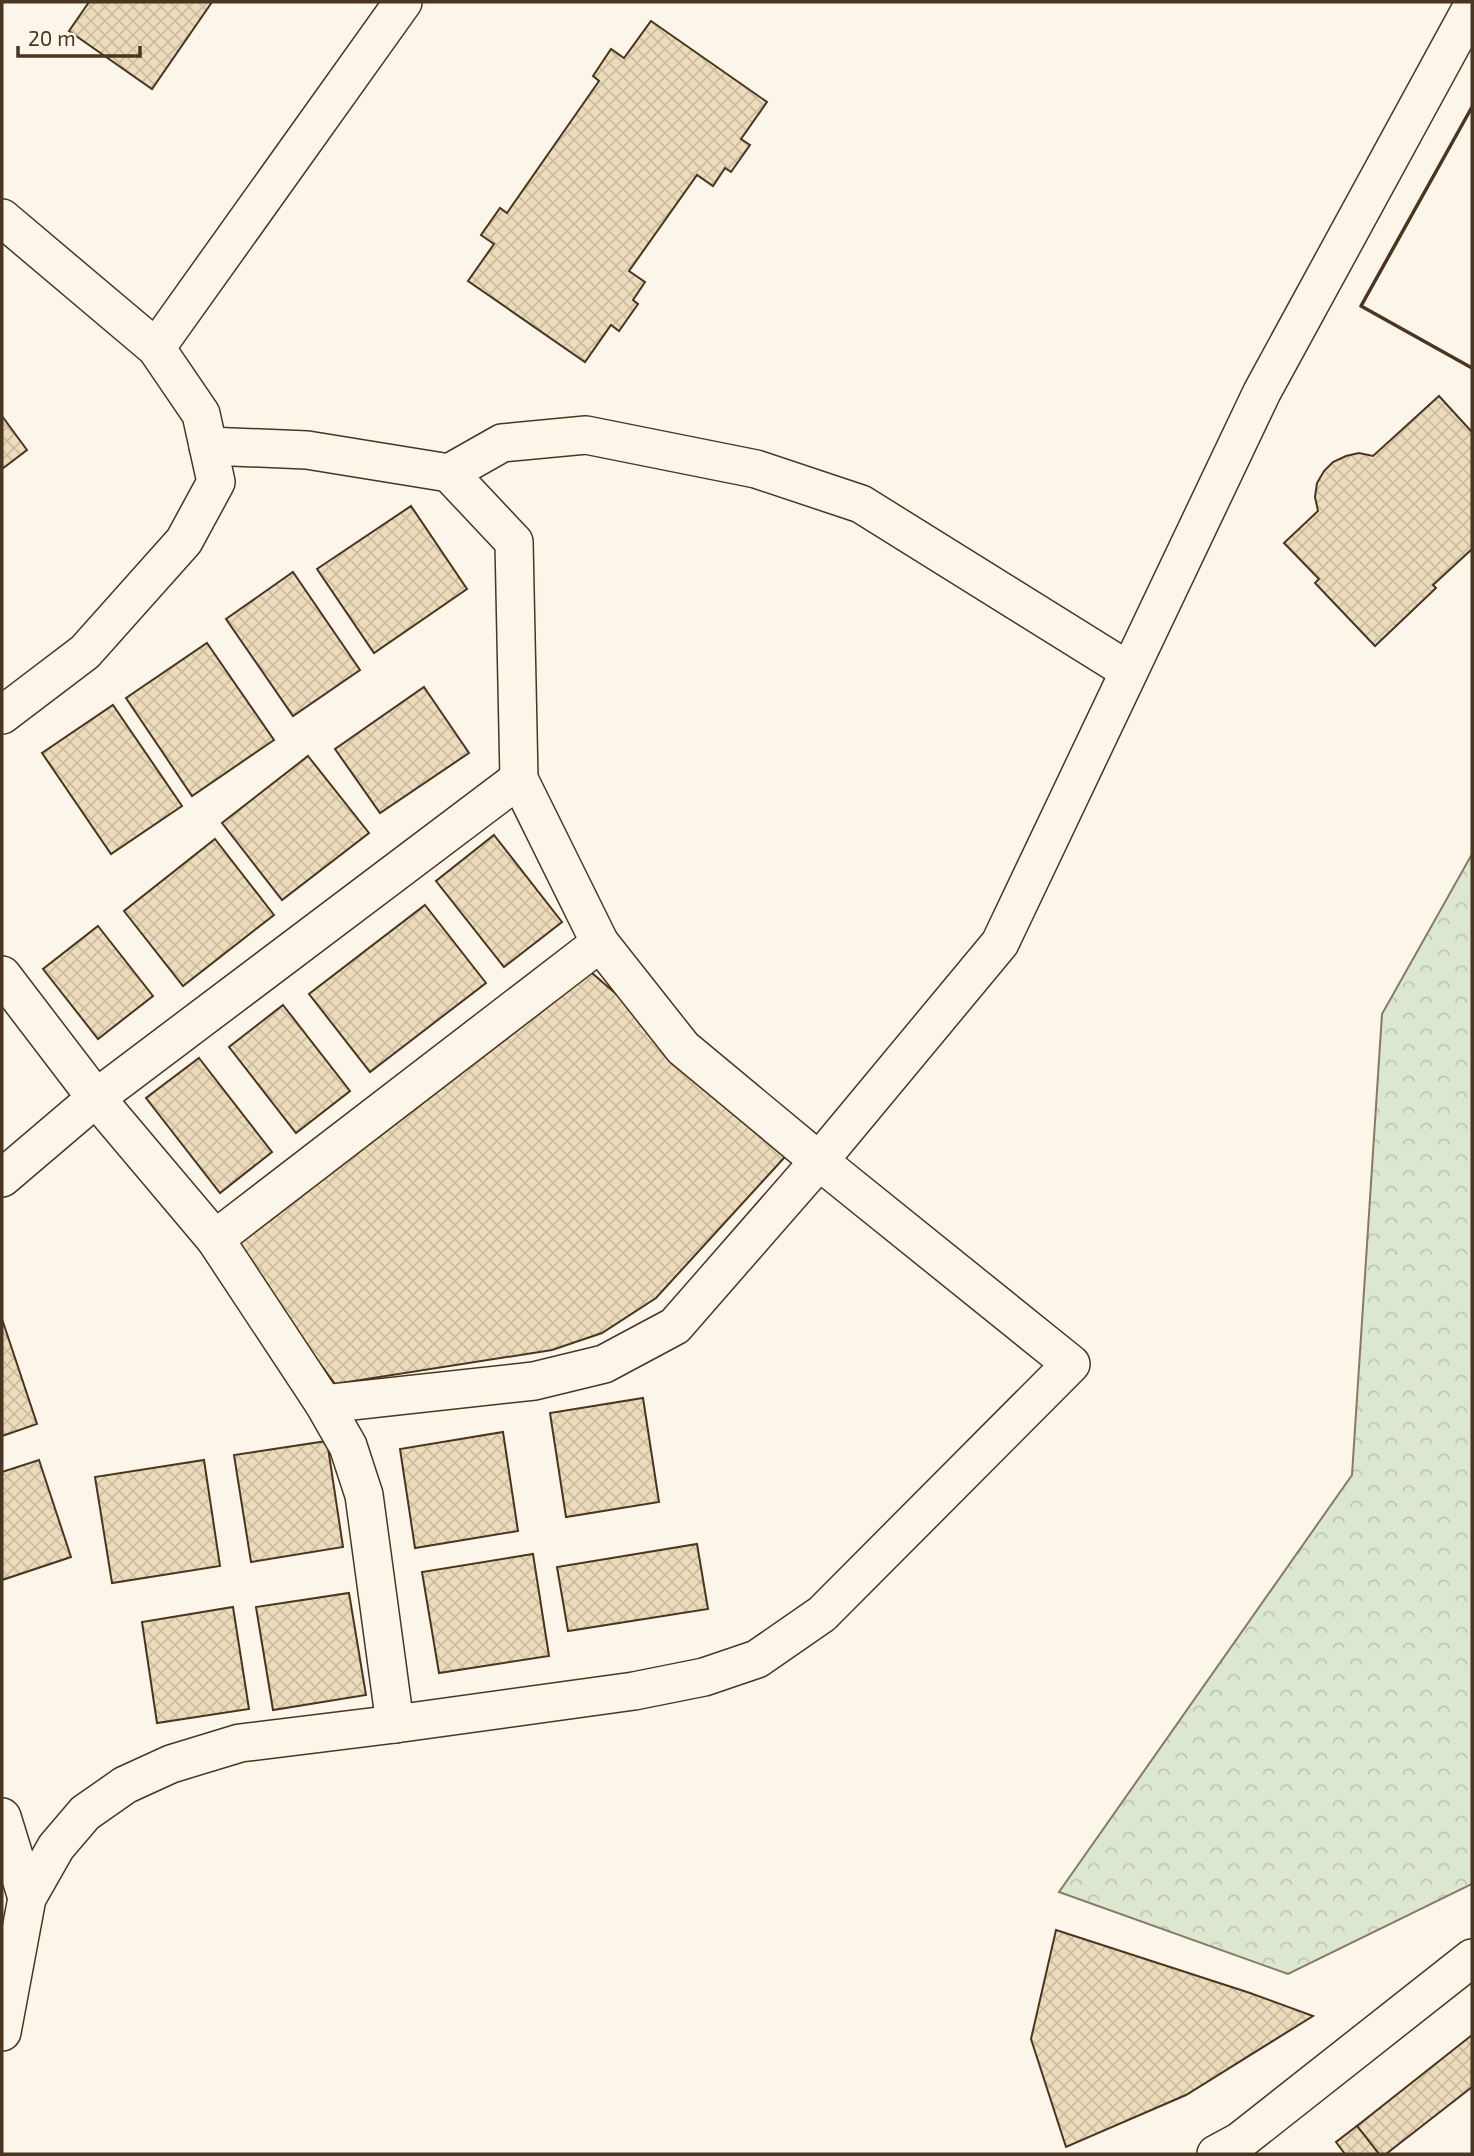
<svg xmlns="http://www.w3.org/2000/svg" width="1474" height="2156" font-family="'Exo 2',sans-serif">
  <style>
    .forest { fill: url(#forest-crowns); stroke: #887966; stroke-width: 2 }
    .building { fill: url(#building-cross-hatch); stroke: #4a3520; stroke-width: 2 }
    .lines { fill: none; stroke-linecap: round; stroke-linejoin: round }
    .minor-casing { stroke: #4a3520; stroke-width: 40 }
    .minor { stroke: #fbf6e9; stroke-width: 37 }
    .wall { stroke: #4a3520; stroke-width: 3.5 }
  </style>
  <defs>
    <pattern id="forest-crowns" width="20" height="18" patternUnits="userSpaceOnUse" patternTransform="scale(1.75)"><rect width="20" height="18" fill="#dce7d0"/><path d="M2 6a3 3 0 1 1 6 0M12 15a3 3 0 1 1 6 0" fill="none" stroke="#bec7b2"/></pattern>
    <pattern id="building-cross-hatch" width="8" height="8" patternUnits="userSpaceOnUse" patternTransform="scale(1.75)"><rect width="8" height="8" fill="#ecdcbc"/><path d="M0 0l8 8M0 8l8-8" fill="none" stroke="#ccbda1"/></pattern>
  </defs>
  <rect width="100%" height="100%" fill="#fbf6e9"/>
  <!-- forest -->
  <path class="forest" d="M1472 854V1884L1288 1974 1059 1892 1352 1475 1382 1014Z"/>
  <!-- building -->
  <g class="building">
    <path d="M89 2H212L152 89 69 31Z"/>
    <path d="M651 21 767 102 741 139 750 145 731 172 725 168 713 186 697 175 629 271 645 282 633 300 638 304 619 331 611 325 585 362 468 281 494 244 481 235 500 208 507 213 599 81 593 76 611 49 624 58Z"/>
    <path d="M1439 396 1471 431 1472 430V551L1471 550 1433 585 1436 588 1375 646 1315 583 1319 579 1284 543 1318 511 1315 497 1317 483 1324 471 1333 462 1346 456 1359 453 1373 456Z"/>
    <path d="M2 416 27 450 2 469Z"/>
    <path d="M411 506 467 589 374 653 317 569Z"/>
    <path d="M293 572 360 670 293 716 226 619Z"/>
    <path d="M207 643 274 740 192 796 126 698Z"/>
    <path d="M424 687 469 753 380 813 335 749Z"/>
    <path d="M113 705 182 806 111 854 42 753Z"/>
    <path d="M308 756 369 833 282 900 222 823Z"/>
    <path d="M494 835 562 922 504 967 436 881Z"/>
    <path d="M215 839 274 915 183 986 124 911Z"/>
    <path d="M425 905 486 983 370 1072 309 994Z"/>
    <path d="M98 926 153 996 98 1039 43 969Z"/>
    <path d="M584 966 793 1148 656 1298 602 1333 552 1350 335 1384 228 1238Z"/>
    <path d="M283 1005 350 1091 296 1133 229 1047Z"/>
    <path d="M199 1058 272 1152 220 1193 146 1098Z"/>
    <path d="M2 1319 37 1424 2 1436Z"/>
    <path d="M643 1398 659 1502 566 1517 550 1413Z"/>
    <path d="M503 1432 518 1531 415 1548 400 1449Z"/>
    <path d="M327 1441 343 1547 251 1562 234 1455Z"/>
    <path d="M39 1460 71 1557 2 1580V1472Z"/>
    <path d="M204 1460 220 1566 112 1583 95 1477Z"/>
    <path d="M697 1544 708 1609 568 1631 557 1567Z"/>
    <path d="M533 1554 549 1656 439 1673 422 1572Z"/>
    <path d="M349 1593 366 1695 273 1710 256 1607Z"/>
    <path d="M233 1607 249 1709 157 1723 142 1622Z"/>
    <path d="M1056 1930 1250 1993 1313 2016 1186 2095 1066 2147 1031 2039Z"/>
    <path d="M1472 2035V2087L1386 2154H1379L1357 2126Z"/>
    <path d="M1357 2126 1379 2154H1345L1336 2142Z"/>
  </g>
  <g class="lines">
    <!-- minor casing -->
    <g class="minor-casing">
      <g id="minor">
        <path d="M2 218 156 348 201 414 216 482 184 541 85 652 2 715"/>
        <path d="M156 348 403 2"/>
        <path d="M208 446 307 450 449 473 514 542 519 779 600 943 683 1048 819 1161 675 1326 604 1364 534 1381 324 1404"/>
        <path d="M449 473 502 443 586 435 756 469 861 504 1129 671"/>
        <path d="M2 975 96 1098 215 1239 324 1404 348 1446 364 1495 395 1724"/>
        <path d="M2 1178 96 1098 519 779"/>
        <path d="M215 1239 600 943"/>
        <path d="M2 1817 27 1898"/>
        <path d="M2 2032 27 1898 56 1847 85 1813 125 1785 171 1764 240 1743 395 1724 634 1691 704 1677 757 1659 822 1614 1071 1364 819 1161 1000 943 1262 392 1472 7"/>
        <path d="M1216 2154 1240 2141 1472 1958"/>
      </g>
    </g>
    <!-- minor -->
    <use href="#minor" class="minor"/>
    <!-- wall -->
    <path class="wall" d="M1472 107 1361 306 1472 368"/>
  </g>
  <!-- border -->
  <rect width="1474" height="2156" fill="none" stroke="#4a3520" stroke-width="7"/>
  <!-- scale -->
  <path d="M18 46v10h122v-10" fill="none" stroke="#4a3520" stroke-width="3.5"/>
  <text x="28" y="46" font-size="21" fill="#4a3520" stroke="#fbf6e9" stroke-width="5" paint-order="stroke">20 m</text>
</svg>
